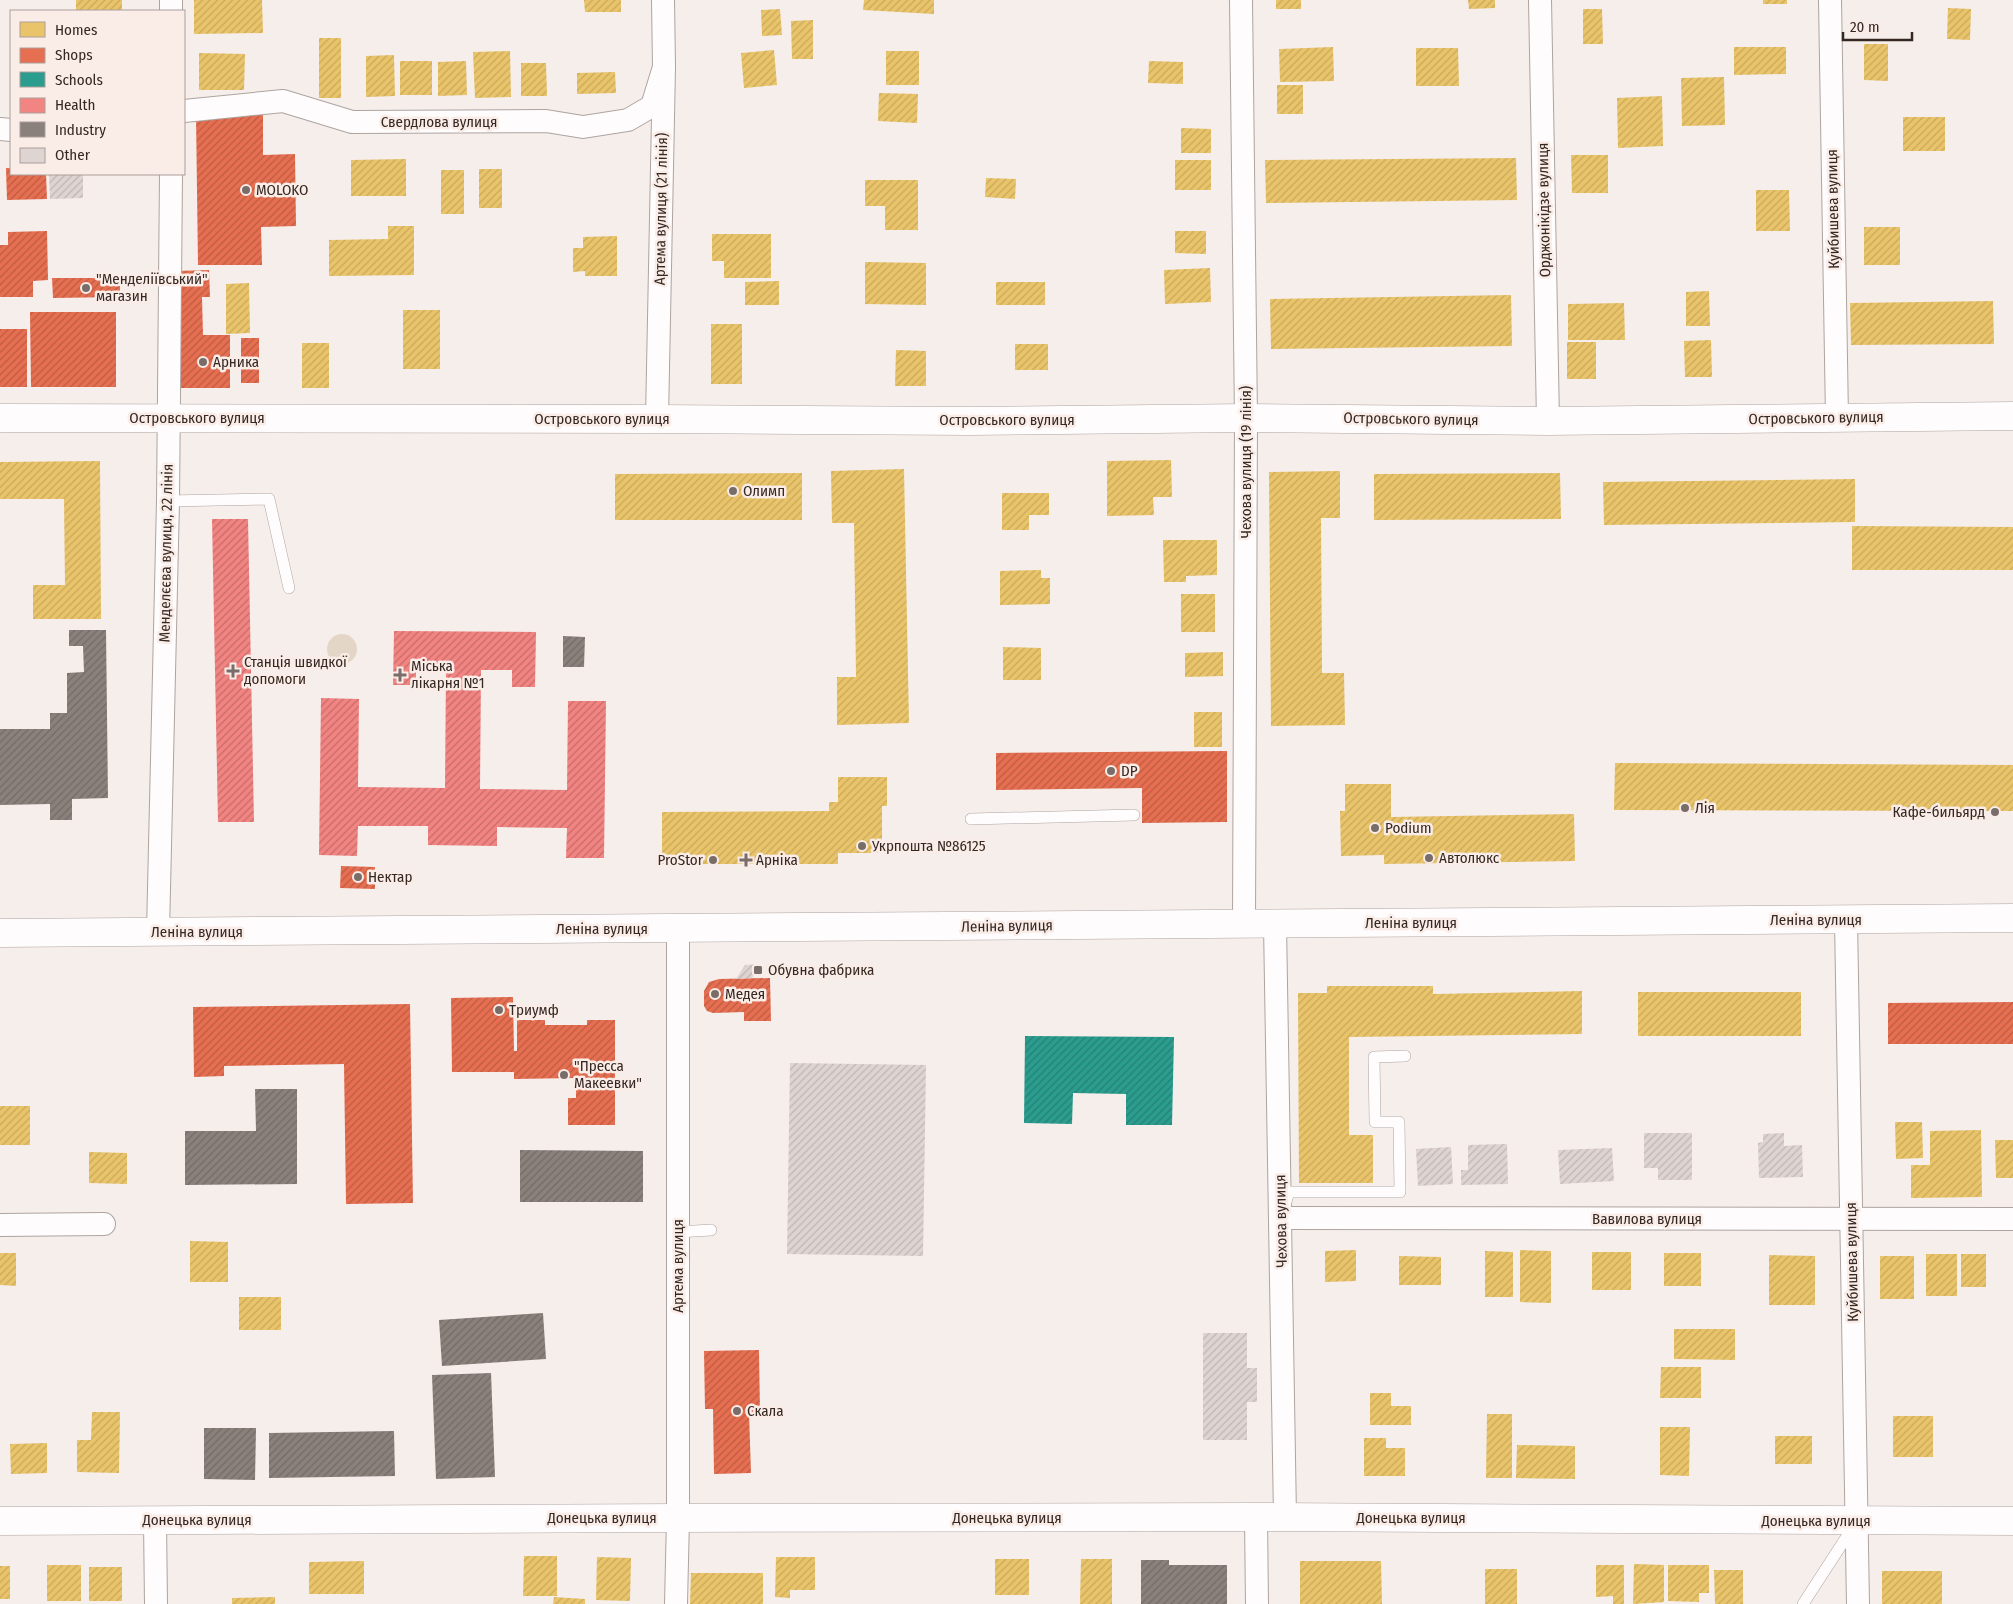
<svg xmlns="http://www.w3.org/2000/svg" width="2013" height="1604" font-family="'Fira Sans Condensed',sans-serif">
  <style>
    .grass { fill: #e4d6c6 }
    .homes { fill: url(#homes-hatch) }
    .shops { fill: url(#shops-hatch) }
    .schools { fill: url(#schools-hatch) }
    .health { fill: url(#health-hatch) }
    .industry { fill: url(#industry-hatch) }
    .building { fill: url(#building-hatch) }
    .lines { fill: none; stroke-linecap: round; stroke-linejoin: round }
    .service-casing { stroke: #ada4a0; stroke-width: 12 }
    .minor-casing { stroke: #ada4a0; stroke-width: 24 }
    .tertiary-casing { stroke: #ada4a0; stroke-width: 29 }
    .secondary-casing { stroke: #ada4a0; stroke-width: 29 }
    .service { stroke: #fefcfc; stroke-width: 11 }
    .minor { stroke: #fefcfc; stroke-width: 22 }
    .tertiary { stroke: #fefcfc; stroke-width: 28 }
    .secondary { stroke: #fefcfc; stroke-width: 28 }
    .poi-dot { fill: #796d69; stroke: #faece7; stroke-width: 2 }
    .labels { text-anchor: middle; stroke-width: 5; stroke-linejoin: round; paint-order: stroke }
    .street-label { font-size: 15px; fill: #352823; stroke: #faece7 }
    .poi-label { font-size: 15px; fill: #352823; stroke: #faece7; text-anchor: start }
  </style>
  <defs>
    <pattern id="homes-hatch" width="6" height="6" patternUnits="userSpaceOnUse" patternTransform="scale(1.25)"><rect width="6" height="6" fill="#e9c46a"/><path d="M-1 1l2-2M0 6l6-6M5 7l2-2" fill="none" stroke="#c8a85c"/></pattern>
    <pattern id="shops-hatch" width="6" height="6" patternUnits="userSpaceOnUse" patternTransform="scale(1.25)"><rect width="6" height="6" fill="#e76f51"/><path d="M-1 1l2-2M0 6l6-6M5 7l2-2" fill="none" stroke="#bc5b43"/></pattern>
    <pattern id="schools-hatch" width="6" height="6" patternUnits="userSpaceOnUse" patternTransform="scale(1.25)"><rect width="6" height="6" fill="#2a9d8f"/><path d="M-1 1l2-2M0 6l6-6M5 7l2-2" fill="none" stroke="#258074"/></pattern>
    <pattern id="health-hatch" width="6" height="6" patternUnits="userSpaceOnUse" patternTransform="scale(1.25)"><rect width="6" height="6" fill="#f28482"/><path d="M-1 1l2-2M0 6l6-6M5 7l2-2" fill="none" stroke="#c56c6a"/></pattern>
    <pattern id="industry-hatch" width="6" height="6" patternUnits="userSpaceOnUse" patternTransform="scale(1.25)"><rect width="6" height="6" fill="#8a817c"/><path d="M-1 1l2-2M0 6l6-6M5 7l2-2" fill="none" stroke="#726a65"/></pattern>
    <pattern id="building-hatch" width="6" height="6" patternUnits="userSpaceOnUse" patternTransform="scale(1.25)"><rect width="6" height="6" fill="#ded4d2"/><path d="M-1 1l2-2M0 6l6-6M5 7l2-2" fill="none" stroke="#bfb6b4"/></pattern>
  </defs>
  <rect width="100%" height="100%" fill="#f6eeeb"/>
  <!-- grass -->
  <circle class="grass" cx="342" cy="649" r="15"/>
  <!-- homes -->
  <g class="homes">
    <rect x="76" y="0" width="46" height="10"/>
    <path d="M194 0H262L263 33 194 34Z"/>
    <path d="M584 0H621V12H585Z"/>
    <path d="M864 0H934V14L863 10Z"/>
    <rect x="1276" y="0" width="25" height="9"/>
    <path d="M1468 0H1495V8L1469 9Z"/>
    <rect x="1763" y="0" width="24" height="4"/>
    <path d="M1948 8 1971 9 1970 40 1947 39Z"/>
    <path d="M780 9 782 35 762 36 761 10Z"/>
    <path d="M1583 9H1602L1603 44H1583Z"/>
    <path d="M813 20V59H792L791 21Z"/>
    <rect x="319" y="38" width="22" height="60"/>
    <path d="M1864 44H1888V81L1864 80Z"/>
    <path d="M1333 47 1334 81 1280 82 1279 49Z"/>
    <path d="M1734 47H1786V74L1734 75Z"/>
    <path d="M1416 48H1458L1459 86H1416Z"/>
    <path d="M774 50 777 85 744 88 741 53Z"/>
    <path d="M510 51 511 97 475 98 473 52Z"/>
    <rect x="886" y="51" width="33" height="34"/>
    <path d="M199 53 245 54 244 90H199Z"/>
    <path d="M394 55 395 96 366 97V56Z"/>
    <rect x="400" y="61" width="32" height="34"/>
    <path d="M466 61 467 95 438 96V62Z"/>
    <path d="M1149 61 1183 62V84L1148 83Z"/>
    <path d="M521 63H546L547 96H521Z"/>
    <path d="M615 72 616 93 577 94V73Z"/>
    <path d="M1724 77 1725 125 1682 126 1681 78Z"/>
    <rect x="1277" y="85" width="26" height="29"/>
    <path d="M879 93 918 94 917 123 878 121Z"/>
    <path d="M1662 96 1663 146 1618 148 1617 98Z"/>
    <rect x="1903" y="117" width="42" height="34"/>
    <path d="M1181 128 1211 129V153H1181Z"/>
    <path d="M1571 155H1608V193H1572Z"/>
    <path d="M1516 158 1517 200 1266 203 1265 160Z"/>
    <path d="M406 159V196H351V160Z"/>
    <rect x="1175" y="160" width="36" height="30"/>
    <rect x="479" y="169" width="23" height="39"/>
    <rect x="441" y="170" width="23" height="44"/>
    <path d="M986 178 1016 179 1015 199 985 197Z"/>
    <path d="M865 180H918V230H885V206H865Z"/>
    <path d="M1756 190H1789L1790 231H1756Z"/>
    <path d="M388 226H414V275L329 276V240L388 239Z"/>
    <rect x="1864" y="227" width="36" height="38"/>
    <path d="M1175 231H1206V254L1175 253Z"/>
    <path d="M712 234H771V278H724V261H712Z"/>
    <path d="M617 236V276H585V271L573 272V248H583V237Z"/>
    <path d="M865 262 926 263V305L865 304Z"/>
    <path d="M1210 268 1211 302 1165 304 1164 270Z"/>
    <path d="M779 281V305H745V282Z"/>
    <rect x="996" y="282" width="49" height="23"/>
    <path d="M249 283 250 333 226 334V284Z"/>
    <path d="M1709 291 1710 326H1686V292Z"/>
    <path d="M1511 295 1512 346 1271 349 1270 299Z"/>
    <path d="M1993 301 1994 344 1851 345 1850 303Z"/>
    <path d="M1624 303 1625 340H1568V304Z"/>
    <rect x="403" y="310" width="37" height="59"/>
    <rect x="711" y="324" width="31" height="60"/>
    <path d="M1711 340 1712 377H1685L1684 341Z"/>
    <rect x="1567" y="342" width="29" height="37"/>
    <rect x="302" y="343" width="27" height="45"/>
    <rect x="1015" y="344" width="33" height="26"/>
    <path d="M896 350 926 351V386H895Z"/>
    <path d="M1171 460 1172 497H1153L1154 515 1107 516V461Z"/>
    <path d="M100 461 101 619H33V585H65L64 499H0V462Z"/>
    <path d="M904 469 909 723 837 725V677H856L854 523H832L831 471Z"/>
    <path d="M1340 471V518H1321L1322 673H1344L1345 725 1271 726 1269 472Z"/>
    <path d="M802 473V520H615V474Z"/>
    <path d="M1560 473 1561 519 1374 520V474Z"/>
    <path d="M1855 479V522L1604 525 1603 482Z"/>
    <path d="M1002 493H1049V515H1029V530H1002Z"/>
    <path d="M1852 526 2013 527V570H1852Z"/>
    <path d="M1163 540H1217V575L1186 576V582H1164Z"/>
    <path d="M1041 570V578H1050V604L1000 605V571Z"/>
    <rect x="1181" y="594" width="34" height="38"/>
    <path d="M1003 647 1041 648V680H1003Z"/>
    <path d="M1223 652V676L1185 677V653Z"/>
    <rect x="1194" y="712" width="28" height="35"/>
    <path d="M1615 763 2013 765V811L1614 810Z"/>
    <path d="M838 777H887V806H882V853H838V864H662V812L829 811V802H838Z"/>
    <path d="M1345 784H1391V817L1574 814 1575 861 1384 864V855L1341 856 1340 811H1345Z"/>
    <path d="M1327 986H1433V994L1582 991V1034L1349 1037V1135H1373V1183H1299L1298 993H1327Z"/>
    <rect x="1638" y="992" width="163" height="44"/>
    <rect x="0" y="1106" width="30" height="39"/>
    <path d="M1895 1122H1922L1923 1158 1896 1159Z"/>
    <path d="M1981 1130 1982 1197 1911 1198V1165H1930V1131Z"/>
    <path d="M1995 1140H2013V1178H1996Z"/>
    <path d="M89 1152 127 1153V1184L89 1183Z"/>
    <path d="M190 1241 228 1242V1282H190Z"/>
    <path d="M1356 1250V1281L1325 1282V1251Z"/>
    <path d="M1520 1250 1551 1251V1303L1520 1302Z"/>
    <path d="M1485 1251 1513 1252V1297H1485Z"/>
    <rect x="1592" y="1252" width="39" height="38"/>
    <path d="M0 1253H16V1286L0 1285Z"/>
    <rect x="1664" y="1253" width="37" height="33"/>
    <rect x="1926" y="1254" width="31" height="42"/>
    <rect x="1961" y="1254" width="25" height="33"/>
    <path d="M1769 1255 1815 1256V1305H1769Z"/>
    <path d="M1399 1256 1441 1257V1285H1399Z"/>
    <rect x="1880" y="1256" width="34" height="43"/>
    <rect x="239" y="1297" width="42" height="33"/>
    <path d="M1674 1329H1735V1360L1674 1359Z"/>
    <path d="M1661 1367H1701V1398H1660Z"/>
    <path d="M1370 1393H1391V1406H1411V1425H1370Z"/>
    <path d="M92 1412H120L119 1473 77 1472V1440H91Z"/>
    <path d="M1487 1414H1512V1478H1486Z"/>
    <rect x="1893" y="1416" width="40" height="41"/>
    <path d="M1660 1427H1690L1689 1476 1660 1475Z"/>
    <rect x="1775" y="1436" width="37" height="28"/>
    <path d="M1364 1438H1386V1448H1405V1476H1364Z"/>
    <path d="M47 1443V1473L11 1474 10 1444Z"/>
    <path d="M1517 1445 1575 1446V1479L1516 1478Z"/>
    <path d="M524 1556H557V1596H523Z"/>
    <path d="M597 1557 631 1558 630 1601 596 1600Z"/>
    <path d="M776 1557H815V1590H790V1598L775 1597Z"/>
    <rect x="995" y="1559" width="34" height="36"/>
    <path d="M1081 1559H1112V1604H1080Z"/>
    <path d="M364 1561V1594H309V1562Z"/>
    <path d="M1300 1561H1381L1382 1604H1300Z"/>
    <path d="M1634 1564 1664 1565V1602L1633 1604Z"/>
    <rect x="47" y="1565" width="34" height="36"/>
    <path d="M1596 1565H1624V1604H1613V1596L1596 1597Z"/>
    <path d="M1668 1565H1709V1593H1699V1602L1668 1601Z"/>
    <rect x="0" y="1566" width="10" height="33"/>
    <rect x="89" y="1567" width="33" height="34"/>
    <rect x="1485" y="1569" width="32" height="35"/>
    <path d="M1714 1570H1743V1604H1715Z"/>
    <rect x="1882" y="1571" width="60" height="33"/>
    <path d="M691 1573H763V1604H690Z"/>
    <path d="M275 1597V1604H232V1598Z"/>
    <path d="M554 1597 585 1599V1604H553Z"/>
  </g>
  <!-- shops -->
  <g class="shops">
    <path d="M263 114V155L295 154 296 226 261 227 262 265H198L196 115Z"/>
    <path d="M6 168H11V174H46L47 199 7 200Z"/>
    <path d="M47 231 48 280 33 281V297H0V245H8V232Z"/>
    <path d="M209 270 210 297H202L203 335H230V388H177L176 271Z"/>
    <path d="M52 278H120V297L53 298Z"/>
    <path d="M30 312H116V387H31Z"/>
    <rect x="0" y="329" width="27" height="58"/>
    <rect x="241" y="338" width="18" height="45"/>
    <path d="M1227 751V822L1142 823V788L996 790V753Z"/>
    <path d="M341 866 375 867V889L340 888Z"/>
    <path d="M770 978 771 1021H744V1012L713 1013 707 1011 704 1006V991L709 982 719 979Z"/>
    <path d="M513 997 514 1051H517V1020H545V1025H587V1020H615V1125H568V1098H576V1078L514 1079V1072H452L451 998Z"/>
    <path d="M2013 1002V1044H1888V1003Z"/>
    <path d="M410 1004 413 1203 346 1204 344 1064 224 1066V1076L194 1077 193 1007Z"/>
    <path d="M759 1350 760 1413H749L751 1473 714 1474 713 1409H705L704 1351Z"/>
  </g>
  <!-- schools -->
  <path class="schools" d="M1025 1036 1174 1037 1172 1125H1126V1094L1073 1093 1072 1124 1024 1123Z"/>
  <!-- health -->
  <g class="health">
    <path d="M212 519H248L254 822H218Z"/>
    <path d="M394 631 536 632 535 687H512V670H481L480 789 567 790 568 701H606L604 858H566L567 828 497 827V846L428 845V826H358L357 856 319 855 321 698 359 699 358 787 445 788 446 669H416V685H393Z"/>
  </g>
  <!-- industry -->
  <g class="industry">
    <path d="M69 630H106L108 798 72 799V820H50V804L0 805V729H50V713H67V673L84 672 83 646H69Z"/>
    <path d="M563 636 585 637 584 667H563Z"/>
    <path d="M255 1089H297V1184L185 1185V1131H256Z"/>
    <path d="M520 1150 643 1151V1202H520Z"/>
    <path d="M543 1313 546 1359 442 1366 439 1320Z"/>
    <path d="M491 1373 495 1477 436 1479 432 1375Z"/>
    <path d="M204 1428H256L255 1480 204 1479Z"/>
    <path d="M394 1431 395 1476 269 1478V1433Z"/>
    <path d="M1141 1560H1169V1565H1227V1604H1141Z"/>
  </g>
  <!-- building -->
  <g class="building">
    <path d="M49 174H83V198L50 199Z"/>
    <path d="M761 964 752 978 736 979 745 965Z"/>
    <path d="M790 1063 926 1065 923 1256 787 1254Z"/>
    <path d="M1644 1133H1692V1180H1658V1168H1644Z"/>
    <path d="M1784 1133V1146L1802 1145 1803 1177 1759 1178 1758 1143 1763 1142V1134Z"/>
    <path d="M1507 1144 1508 1184 1461 1185V1170H1468V1145Z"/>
    <path d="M1451 1147 1453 1184 1418 1186 1416 1149Z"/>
    <path d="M1612 1148 1614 1181 1560 1184 1558 1150Z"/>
    <path d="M1203 1333H1247V1368H1257V1402H1247V1440H1203Z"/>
  </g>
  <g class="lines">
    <!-- service casing -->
    <g class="service-casing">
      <g id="service">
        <path d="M168 501 269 499 289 588"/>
        <path d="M971 819 1134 815"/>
        <path d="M1285 1205 1289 1192H1400L1399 1122H1375L1374 1057 1405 1056"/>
        <path d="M678 1232 711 1230"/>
        <path d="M1803 1604 1853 1527"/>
      </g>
    </g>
    <!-- minor casing -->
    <g class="minor-casing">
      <g id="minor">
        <path d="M1241 0 1246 418 1244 923"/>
        <path d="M1540 0 1548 421"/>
        <path d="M1830 0 1837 418"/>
        <path d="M171 11V0"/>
        <path d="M184 111 283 101 352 122 546 121 583 127 628 120 652 106 664 67"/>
        <path d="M0 129 11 130"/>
        <path d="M657 419 664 67 663 0"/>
        <path d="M1846 920 1858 1604"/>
        <path d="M1275 924 1285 1517"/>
        <path d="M158 932 168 501 171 174"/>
        <path d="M1281 1218 2013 1219"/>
        <path d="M0 1225 104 1224"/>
        <path d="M1256 1517 1257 1604"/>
        <path d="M155 1521 156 1604"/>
        <path d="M676 1604 678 1518V928"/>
      </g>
    </g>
    <!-- tertiary casing -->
    <g class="tertiary-casing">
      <g id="tertiary">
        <path d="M0 418 657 419 969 421 1246 418 1548 421 2013 416"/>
        <path d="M0 1521 678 1518 1256 1517 2013 1521"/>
      </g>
    </g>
    <!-- secondary casing -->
    <g class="secondary-casing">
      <path id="secondary" d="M0 933 2013 918"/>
    </g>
    <!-- service -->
    <use href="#service" class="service"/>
    <!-- minor -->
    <use href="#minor" class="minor"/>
    <!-- tertiary -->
    <use href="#tertiary" class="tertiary"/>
    <!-- secondary -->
    <use href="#secondary" class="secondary"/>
  </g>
  <!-- markers -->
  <g class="poi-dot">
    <circle cx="246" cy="190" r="5"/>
    <circle cx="86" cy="288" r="5"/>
    <circle cx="203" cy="362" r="5"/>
    <circle cx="733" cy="491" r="5"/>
    <path d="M230.5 663.5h5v5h5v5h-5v5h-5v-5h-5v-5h5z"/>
    <path d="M397.5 667.5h5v5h5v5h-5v5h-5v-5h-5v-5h5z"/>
    <circle cx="1111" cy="771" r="5"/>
    <circle cx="1685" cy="808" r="5"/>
    <circle cx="1995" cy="812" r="5"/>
    <circle cx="1375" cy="828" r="5"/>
    <circle cx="862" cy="846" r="5"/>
    <circle cx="1429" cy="858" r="5"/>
    <circle cx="713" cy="860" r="5"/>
    <path d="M743.5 852.5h5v5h5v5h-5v5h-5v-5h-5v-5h5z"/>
    <circle cx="358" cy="877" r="5"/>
    <rect x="753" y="965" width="10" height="10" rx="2.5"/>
    <circle cx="715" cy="994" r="5"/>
    <circle cx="499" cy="1010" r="5"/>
    <circle cx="564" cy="1075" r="5"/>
    <circle cx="737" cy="1411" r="5"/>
  </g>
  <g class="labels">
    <!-- street labels -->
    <g class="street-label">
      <text x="439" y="127">Свердлова вулиця</text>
      <text transform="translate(661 209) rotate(-89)" y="5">Артема вулиця (21 лiнiя)</text>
      <text transform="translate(1833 209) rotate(-91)" y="5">Куйбишева вулиця</text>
      <text transform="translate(1544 210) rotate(-91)" y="5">Орджонікідзе вулиця</text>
      <text x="197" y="423">Островського вулиця</text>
      <text transform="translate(1816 418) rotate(-1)" y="5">Островського вулиця</text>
      <text x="602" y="424">Островського вулиця</text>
      <text transform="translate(1411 419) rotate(1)" y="5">Островського вулиця</text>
      <text x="1007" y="425">Островського вулиця</text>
      <text transform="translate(1246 462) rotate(-90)" y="5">Чехова вулиця (19 лiнiя)</text>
      <text transform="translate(166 553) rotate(-89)" y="5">Менделєєва вулиця, 22 лінія</text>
      <text x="1816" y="925">Леніна вулиця</text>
      <text x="1411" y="928">Леніна вулиця</text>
      <text transform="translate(1007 926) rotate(-1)" y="5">Леніна вулиця</text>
      <text x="602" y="934">Леніна вулиця</text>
      <text x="197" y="937">Леніна вулиця</text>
      <text x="1647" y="1224">Вавилова вулиця</text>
      <text transform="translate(1281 1221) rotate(-91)" y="5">Чехова вулиця</text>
      <text transform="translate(1852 1262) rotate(-91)" y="5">Куйбишева вулиця</text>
      <text transform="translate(678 1266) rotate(-90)" y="5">Артема вулиця</text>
      <text x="602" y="1523">Донецька вулиця</text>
      <text x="1007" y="1523">Донецька вулиця</text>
      <text x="1411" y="1523">Донецька вулиця</text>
      <text x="197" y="1525">Донецька вулиця</text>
      <text x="1816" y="1526">Донецька вулиця</text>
    </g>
    <!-- poi labels -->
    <g class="poi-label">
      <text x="256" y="195">MOLOKO</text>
      <text x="96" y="284">"Менделіївський"<tspan x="96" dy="17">магазин</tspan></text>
      <text x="213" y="367">Арника</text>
      <text x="743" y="496">Олимп</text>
      <text x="244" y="667">Станція швидкої<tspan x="244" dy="17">допомоги</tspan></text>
      <text x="411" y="671">Міська<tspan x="411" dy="17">лікарня №1</tspan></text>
      <text x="1121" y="776">DP</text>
      <text x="1695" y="813">Лія</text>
      <text x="1985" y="817" text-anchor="end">Кафе-бильярд</text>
      <text x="1385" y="833">Podium</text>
      <text x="872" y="851">Укрпошта №86125</text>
      <text x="1439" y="863">Автолюкс</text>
      <text x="703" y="865" text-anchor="end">ProStor</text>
      <text x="756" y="865">Арніка</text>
      <text x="368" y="882">Нектар</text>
      <text x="768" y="975">Обувна фабрика</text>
      <text x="725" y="999">Медея</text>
      <text x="509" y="1015">Триумф</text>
      <text x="574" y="1071">"Пресса<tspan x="574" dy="17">Макеевки"</tspan></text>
      <text x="747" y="1416">Скала</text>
    </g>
  </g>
  <!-- legend -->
  <rect x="10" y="10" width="175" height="165" fill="#faece7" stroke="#ab9e99"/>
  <rect x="20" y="22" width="25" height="15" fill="#e9c46a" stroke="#ab9e99"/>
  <text x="55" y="35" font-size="15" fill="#352823">Homes</text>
  <rect x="20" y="48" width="25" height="15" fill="#e76f51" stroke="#ab9e99"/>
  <text x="55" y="60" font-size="15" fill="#352823">Shops</text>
  <rect x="20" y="72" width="25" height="15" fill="#2a9d8f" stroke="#ab9e99"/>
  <text x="55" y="85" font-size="15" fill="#352823">Schools</text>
  <rect x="20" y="98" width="25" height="15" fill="#f28482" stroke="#ab9e99"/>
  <text x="55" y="110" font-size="15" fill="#352823">Health</text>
  <rect x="20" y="122" width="25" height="15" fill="#8a817c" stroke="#ab9e99"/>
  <text x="55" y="135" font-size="15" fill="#352823">Industry</text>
  <rect x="20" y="148" width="25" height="15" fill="#ded4d2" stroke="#ab9e99"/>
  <text x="55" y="160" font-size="15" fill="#352823">Other</text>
  <!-- scale -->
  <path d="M1843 32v8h69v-8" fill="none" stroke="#352823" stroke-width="2.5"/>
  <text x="1850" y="32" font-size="15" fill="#352823" stroke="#faece7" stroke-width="4" paint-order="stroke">20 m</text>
</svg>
